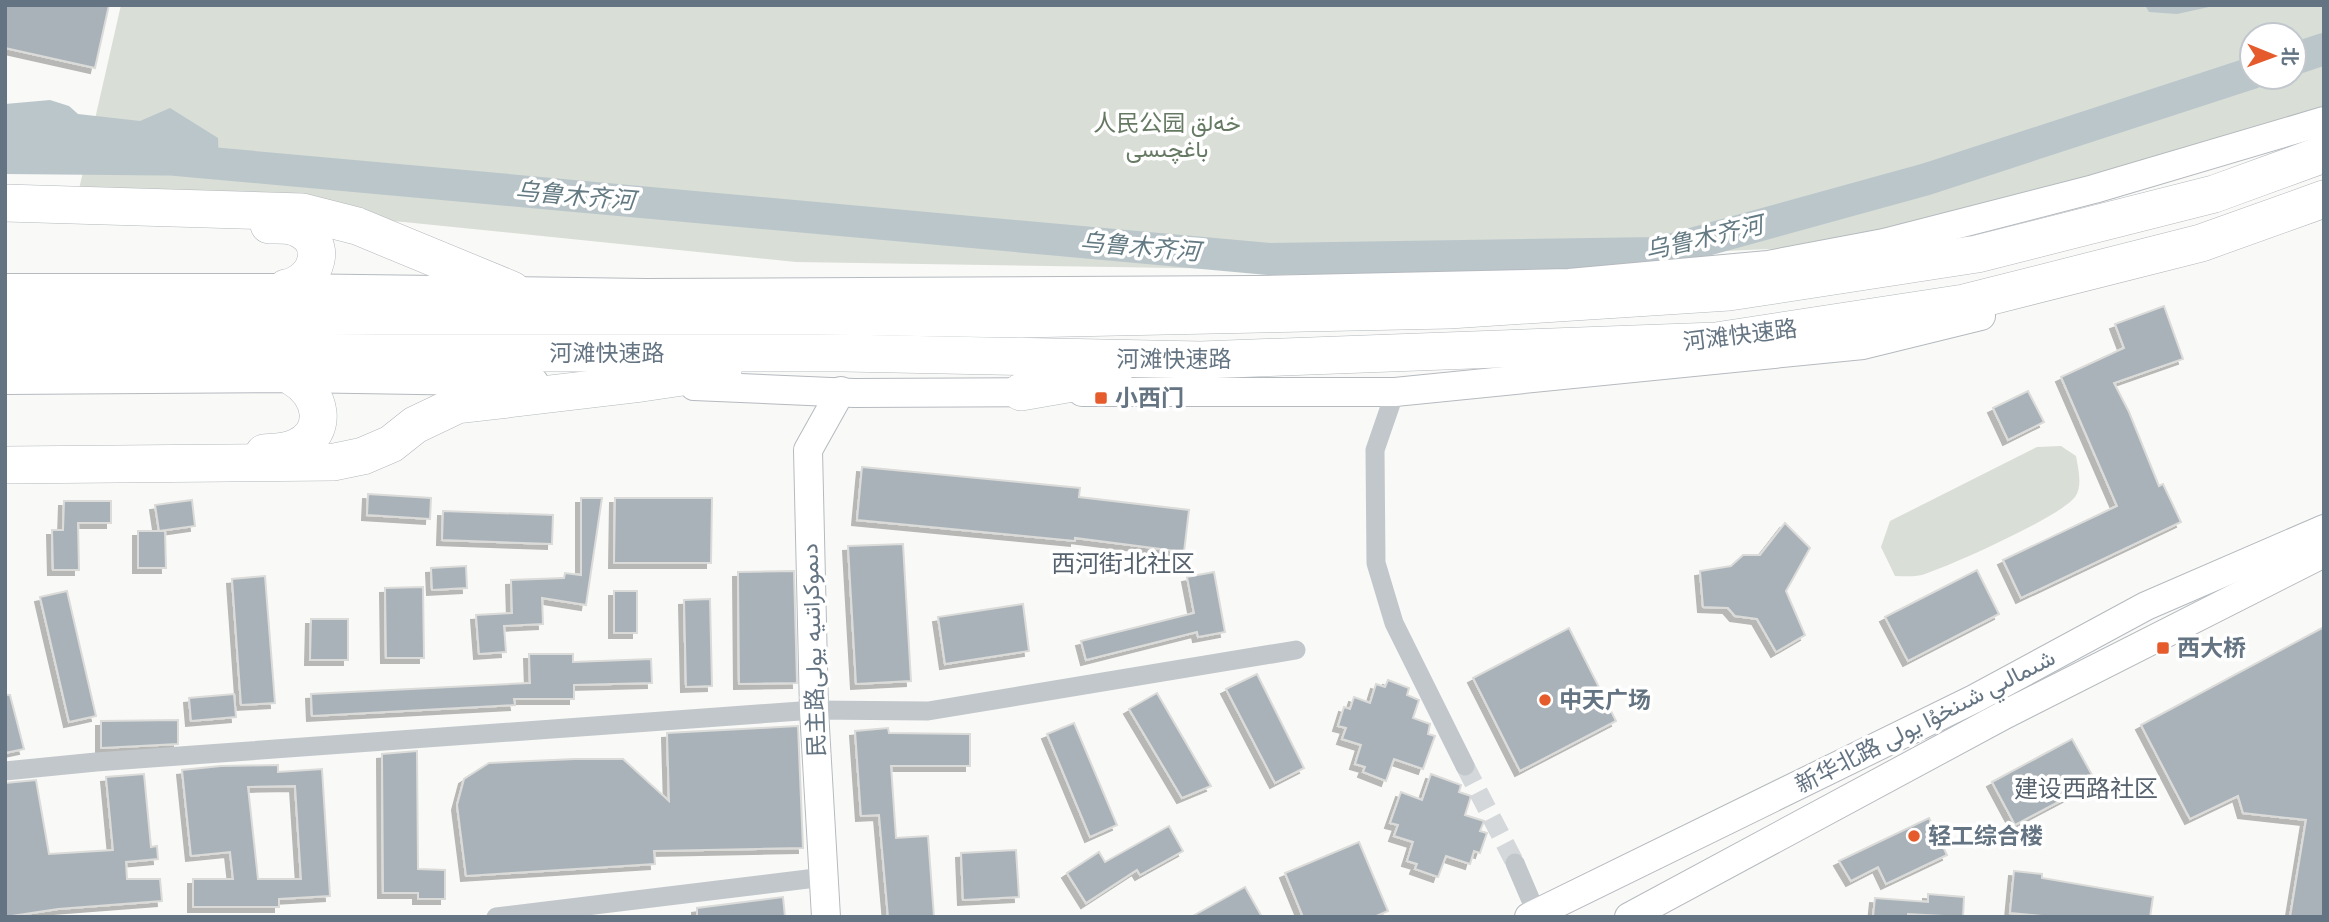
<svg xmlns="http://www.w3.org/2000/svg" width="2329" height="922" font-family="Karla,Vazirmatn,'Noto Sans SC',sans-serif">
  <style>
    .green { fill: #d9ded6; fill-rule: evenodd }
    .water { fill: #bbc6cb }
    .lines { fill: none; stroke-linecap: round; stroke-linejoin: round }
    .river { stroke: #bbc6cb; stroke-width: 32 }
    .building { fill: #a9b2b8; stroke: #dbdbd9; stroke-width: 2; fill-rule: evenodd; filter: url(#shadow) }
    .street-tunnel { stroke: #d4d8da; stroke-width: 19; stroke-dasharray: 19 10; stroke-linecap: butt }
    .secondary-casing { stroke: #b5babf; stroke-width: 30 }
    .highway-casing { stroke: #b3b8bc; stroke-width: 38 }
    .street { stroke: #c2c7cb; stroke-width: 19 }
    .secondary { stroke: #fff; stroke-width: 28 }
    .highway { stroke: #fff; stroke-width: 37 }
    .poi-dot { fill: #e55b2b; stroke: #fff; stroke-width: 2.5 }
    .labels { text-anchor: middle; stroke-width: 7; stroke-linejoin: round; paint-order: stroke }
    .park-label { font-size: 23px; fill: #667a63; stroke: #fff }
    .street-label { font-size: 23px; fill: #647482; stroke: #fff }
    .poi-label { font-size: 23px; font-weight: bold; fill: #647482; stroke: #fff; text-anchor: start }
    .water-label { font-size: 24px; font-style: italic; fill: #647a83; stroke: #fff }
    .neighbourhood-label { font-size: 24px; fill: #56626d; stroke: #fff }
  </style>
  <defs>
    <filter id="shadow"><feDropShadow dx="-5" dy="5" stdDeviation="0" flood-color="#0004"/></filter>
  </defs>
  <rect width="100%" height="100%" fill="#f9f9f7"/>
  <!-- green -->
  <g class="green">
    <path d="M121 5H2324V121L1816 247 1303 270 796 262 404 222 77 198ZM2252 35H2294V77H2252Z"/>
    <path d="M2061 446 2076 456C2078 468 2083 486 2075 497 2060 517 1948 567 1922 575 1913 577 1904 576 1895 576L1881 547 1890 521 2037 447Z"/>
  </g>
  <!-- water -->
  <g class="water">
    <path d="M2145 5H2218L2177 14 2149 12Z"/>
    <path d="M50 100 69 106 78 114 140 121 170 108 218 138 219 165 216 176 5 174V104Z"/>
  </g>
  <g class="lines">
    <!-- river -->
    <g class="river">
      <path d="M2294 59 2324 49"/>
      <path d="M177 160 1269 259 1659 253 1927 179 2252 73"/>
    </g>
  </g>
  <!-- building -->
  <g class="building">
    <path d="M5 5H109L95 68 5 48Z"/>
    <path d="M2164 306 2183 359 2114 383 2129 412 2159 486 2163 484 2181 522 2021 598 2003 560 2117 506 2061 377 2124 348 2115 324Z"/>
    <path d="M2028 391 2044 422 2008 440 1993 408Z"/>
    <path d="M862 467 1080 488 1079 497 1189 510 1184 552 1075 538V541L857 520Z"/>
    <path d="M368 494 431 498 430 519 367 515Z"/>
    <path d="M581 498H602L586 605 542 598 543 624 504 626 506 652 479 654 476 615 512 613 511 580 564 578 565 573 581 575Z"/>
    <path d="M615 498H712L711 563H614Z"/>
    <path d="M192 500 195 526 159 531 155 505Z"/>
    <path d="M64 501H111V523H78L79 570H53L52 530H63Z"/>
    <path d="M443 511 553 515 552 544 442 540Z"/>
    <path d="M1785 523 1810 548 1786 591 1805 635 1776 652 1757 619 1735 616 1728 608 1703 607 1700 571 1731 566 1743 555H1760Z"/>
    <path d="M138 531H165L166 568H138Z"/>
    <path d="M903 544 911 681 856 684 848 546Z"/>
    <path d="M466 566 467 588 432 590 431 568Z"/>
    <path d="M1977 570 1999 614 1908 661 1885 617Z"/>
    <path d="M794 571 797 683 739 684 738 572Z"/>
    <path d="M1214 572 1225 632 1198 637 1197 632 1086 660 1081 641 1194 613 1187 577Z"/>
    <path d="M265 576 275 703 241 705 232 579Z"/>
    <path d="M423 587 424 658H386L385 588Z"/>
    <path d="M67 591 96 716 69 722 40 597Z"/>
    <rect x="614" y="591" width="23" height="42"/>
    <path d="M710 599 712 686 686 687 684 600Z"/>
    <path d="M1023 604 1029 651 945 664 938 617Z"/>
    <path d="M311 619H348V660H310Z"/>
    <path d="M2324 627V917H2290L2306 820 2243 813 2238 796 2190 819 2141 725Z"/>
    <path d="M1569 628 1616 721 1520 771 1473 678Z"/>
    <path d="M529 654H573V662L651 659 652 683 574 685V699H514L515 705 312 716 311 694 530 683Z"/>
    <path d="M1257 674 1304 768 1275 783 1226 689Z"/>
    <path d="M1388 680 1409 688 1407 695 1419 700 1413 718 1430 724 1428 734 1435 736 1423 769 1394 759 1386 781 1363 772 1365 767 1355 764 1361 745 1342 739 1346 728 1338 726 1344 707 1350 709 1354 697 1370 703 1376 684 1385 687Z"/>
    <path d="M1157 693 1211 786 1182 798 1129 709Z"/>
    <path d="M234 694 236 717 191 721 189 698Z"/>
    <path d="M5 695H10L24 749 5 753Z"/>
    <path d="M178 720V744L101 748V721Z"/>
    <path d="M1074 723 1117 825 1090 837 1047 734Z"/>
    <path d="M798 726 803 848 654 851 655 864 466 876 457 805 464 779 489 763 575 759H623L669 801 667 733Z"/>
    <path d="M888 728 889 733 970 734V766H891L896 838 928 836 934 917H888L879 815 861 816 855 731Z"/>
    <path d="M2072 739 2096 782 2015 825 1992 782Z"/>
    <path d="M417 751 418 869 445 870V899H418V893H383L382 754Z"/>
    <path d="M278 765V772L322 769 330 896 279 899V907H193V879H233L230 852 191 856 182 770 221 766ZM295 786 301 879H258L248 787Z"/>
    <path d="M144 774 151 847 157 846 158 859 126 862 127 879H160L162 901 58 909 5 917V783L36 780 49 854 113 850 106 777Z"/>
    <path d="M1431 774 1461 785 1459 792 1471 796 1465 815 1484 821 1480 831 1487 833 1480 853 1474 851 1470 864 1446 856 1438 877 1415 869 1417 864 1407 861 1413 842 1394 836 1398 825 1390 823 1401 792 1422 800Z"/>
    <path d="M1929 818 1947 855 1886 884 1878 867 1851 881 1839 861Z"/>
    <path d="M1169 826 1183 851 1140 875 1137 870 1086 903 1067 873 1099 852 1105 862Z"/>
    <path d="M1359 842 1388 911 1374 917H1303L1285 873Z"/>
    <path d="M1016 850 1019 897 963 900 961 853Z"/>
    <path d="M2014 871 2042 874V878L2153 897 2150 917H2053L2010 913Z"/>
    <path d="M1245 887 1262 917H1191Z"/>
    <path d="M1928 894 1964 897 1963 917 1908 914V917H1873L1875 898 1928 902Z"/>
    <path d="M783 897 785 917H697V908Z"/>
  </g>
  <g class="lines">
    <!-- street-tunnel -->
    <path class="street-tunnel" d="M1465 766 1515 863"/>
    <!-- secondary casing -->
    <g class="secondary-casing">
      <g id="secondary">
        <path d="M5 288H286L646 293 1257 290 1569 283 1768 265 1884 243 2094 189 2324 121"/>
        <path d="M5 380 294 378 534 382"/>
        <path d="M694 386 854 393 1042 392"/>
        <path d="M1082 392H1395L1863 345 1981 316"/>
        <path d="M826 917 814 710 808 450 841 391"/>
        <path d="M1529 917 1974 699 2146 606 2324 529"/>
        <path d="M1629 917 2006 714 2324 553"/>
      </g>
    </g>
    <!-- highway casing -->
    <g class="highway-casing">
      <g id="highway">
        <path d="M5 203 302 212 357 226 512 290"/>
        <path d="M269 225C278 225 288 224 297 228 330 241 318 282 286 288"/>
        <path d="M5 316H818L1021 319 1449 310 1729 292 1977 254 2214 194 2324 154"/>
        <path d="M5 349 380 353H844L1201 360 1716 341 1964 303 2201 243 2324 199"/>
        <path d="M1021 392 1113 376"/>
        <path d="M264 453C275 452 287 452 297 447 330 432 321 393 294 378"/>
        <path d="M5 465 334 462 363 456 391 444 415 425 457 405 635 384 723 371"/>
      </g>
    </g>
    <!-- street -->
    <g class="street">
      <path d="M1395 392 1375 450 1376 563 1394 623 1465 766"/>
      <path d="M5 771 96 762 814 710 928 711 1296 650"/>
      <path d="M1515 863 1538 917"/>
      <path d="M496 917 824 877"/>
    </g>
    <!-- secondary -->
    <use href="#secondary" class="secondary"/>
    <!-- highway -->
    <use href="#highway" class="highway"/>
  </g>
  <!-- markers -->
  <g class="poi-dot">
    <rect x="1094" y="391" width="14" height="14" rx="3.5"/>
    <rect x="2156" y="641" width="14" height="14" rx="3.5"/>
    <circle cx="1545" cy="700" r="7"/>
    <circle cx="1914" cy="836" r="7"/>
  </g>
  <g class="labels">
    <!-- park labels -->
    <g class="park-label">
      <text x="1167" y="131">人民公园 خەلق<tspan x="1167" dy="26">باغچىسى</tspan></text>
    </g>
    <!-- street labels -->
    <g class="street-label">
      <text transform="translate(1740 335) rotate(-7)" y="8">河滩快速路</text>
      <text x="607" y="361">河滩快速路</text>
      <text x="1174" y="367">河滩快速路</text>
      <text transform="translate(813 650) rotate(-92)" y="8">民主路دىموكراتىيە يولى</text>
      <text transform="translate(1925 721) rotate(-27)" y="8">新华北路 شىمالىي شىنخۇا يولى</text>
    </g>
    <!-- poi labels -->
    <g class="poi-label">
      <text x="1115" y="406">小西门</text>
      <text x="2177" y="656">西大桥</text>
      <text x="1559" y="708">中天广场</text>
      <text x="1928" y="844">轻工综合楼</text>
    </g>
    <!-- water labels -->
    <g class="water-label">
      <text transform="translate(575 196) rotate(5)" y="8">乌鲁木齐河</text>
      <text transform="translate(1704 238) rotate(-13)" y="8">乌鲁木齐河</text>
      <text transform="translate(1140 247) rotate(5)" y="8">乌鲁木齐河</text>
    </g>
    <!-- neighbourhood labels -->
    <g class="neighbourhood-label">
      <text x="1123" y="572">西河街北社区</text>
      <text x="2086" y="797">建设西路社区</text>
    </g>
  </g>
  <!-- border -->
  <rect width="2329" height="922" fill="none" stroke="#647482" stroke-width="14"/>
  <!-- north arrow -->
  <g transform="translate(2273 56) rotate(91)"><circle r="33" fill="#ffffff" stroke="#c1c7cd" stroke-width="2"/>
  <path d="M0-5L12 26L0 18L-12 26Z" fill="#e55b2b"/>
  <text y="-10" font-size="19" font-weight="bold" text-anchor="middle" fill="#647482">北</text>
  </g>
</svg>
